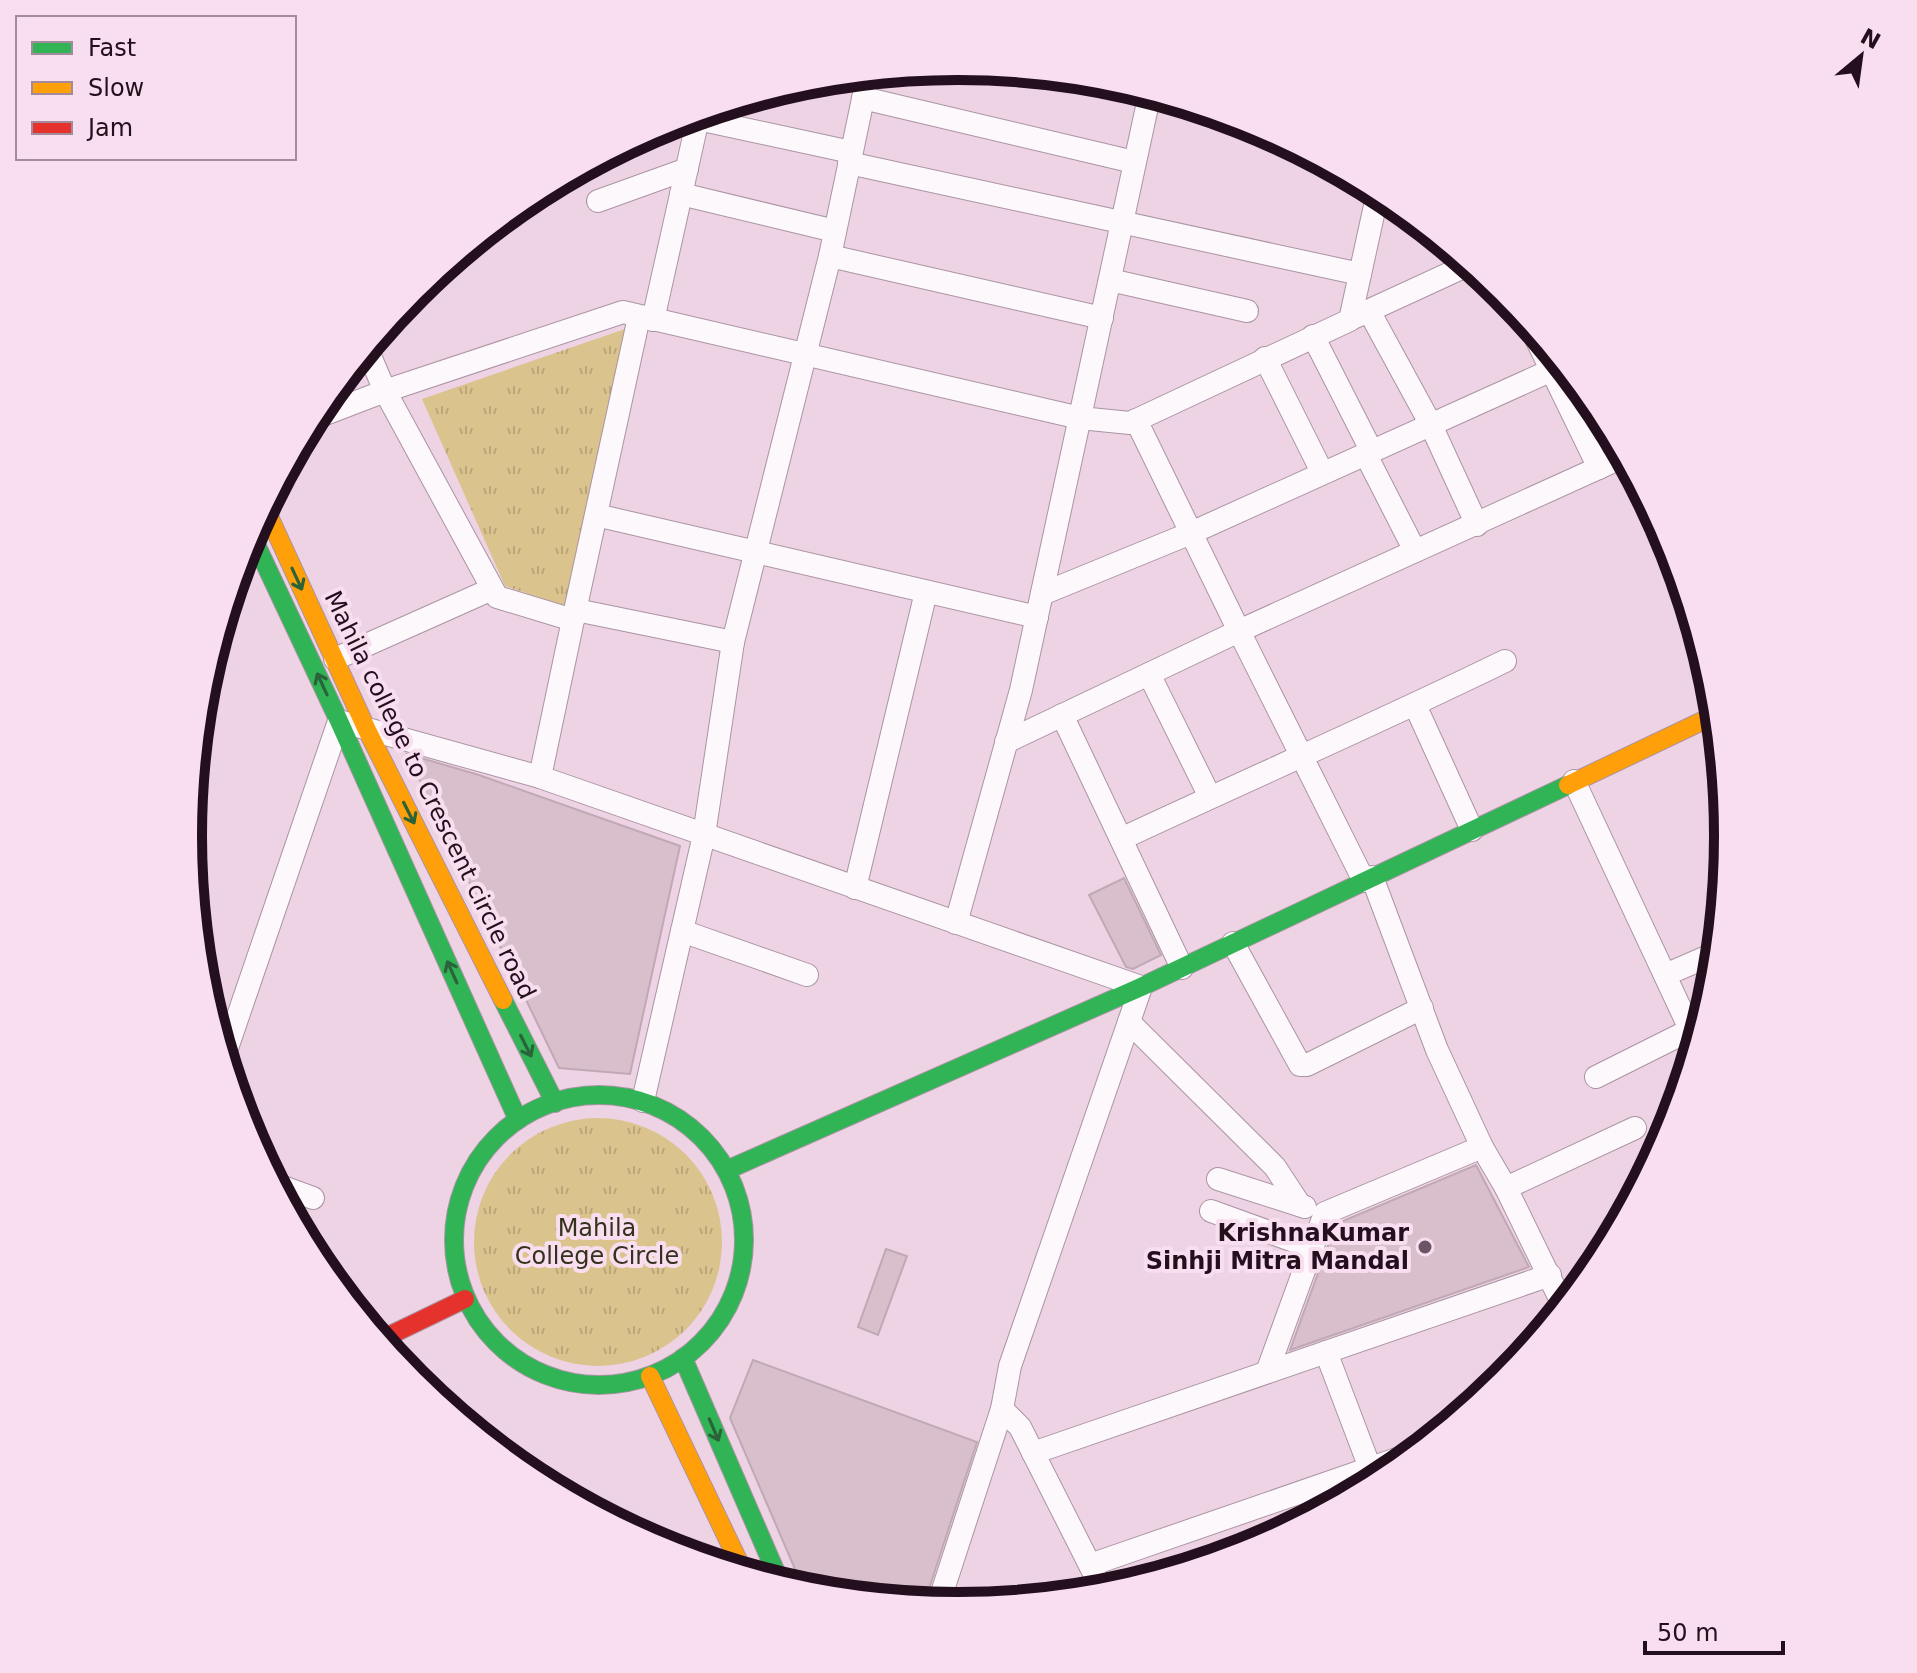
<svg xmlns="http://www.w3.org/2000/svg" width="1917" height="1673" font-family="'DejaVu Sans',sans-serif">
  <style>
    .grass { fill: url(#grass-tufts) }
    .building { fill: #d8bfcb; stroke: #c1a8b5; stroke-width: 2 }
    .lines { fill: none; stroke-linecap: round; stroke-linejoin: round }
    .street-casing { stroke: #aa94a3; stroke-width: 24 }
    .fast-casing { stroke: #aa94a3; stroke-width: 20 }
    .slow-casing { stroke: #aa94a3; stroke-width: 20 }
    .jam-casing { stroke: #aa94a3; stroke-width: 20 }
    .street { stroke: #fcf8fb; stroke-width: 22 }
    .fast { stroke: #30b455; stroke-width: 18 }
    .slow { stroke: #ff9f0a; stroke-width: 18 }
    .jam { stroke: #e5322d; stroke-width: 18 }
    .oneway { stroke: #2a623a }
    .poi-dot { fill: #6b5464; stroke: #f8deee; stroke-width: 3 }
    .labels { text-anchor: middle; stroke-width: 8; stroke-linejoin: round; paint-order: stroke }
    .street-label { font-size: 24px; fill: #240f1e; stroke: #f8deee }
    .park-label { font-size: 24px; fill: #34311c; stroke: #f8deee }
    .poi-label { font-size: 24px; font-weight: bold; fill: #240f1e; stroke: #f8deee; text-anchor: end }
    .rim { fill: none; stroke: #240f1e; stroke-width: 10 }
  </style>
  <defs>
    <pattern id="grass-tufts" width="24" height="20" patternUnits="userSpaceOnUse" patternTransform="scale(2)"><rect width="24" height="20" fill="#dac38d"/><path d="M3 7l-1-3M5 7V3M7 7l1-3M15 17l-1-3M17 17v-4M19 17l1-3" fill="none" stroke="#bba679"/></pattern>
  </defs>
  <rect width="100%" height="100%" fill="#eed3e5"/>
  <!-- grass -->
  <g class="grass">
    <path d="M625 329 567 607 505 586 422 399Z"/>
    <circle cx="598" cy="1242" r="124"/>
  </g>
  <!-- building -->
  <g class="building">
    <path d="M407 754 479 775 680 846 630 1074 559 1068Z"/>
    <path d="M1124 878 1161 955 1133 969 1126 967 1089 895Z"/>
    <path d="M1476 1165 1529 1267 1290 1350 1336 1224Z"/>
    <path d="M886 1249 907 1256 878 1335 858 1327Z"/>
    <path d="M753 1360 977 1442 924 1604 799 1589 798 1576 730 1418Z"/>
  </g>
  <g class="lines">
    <!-- street casing -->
    <g class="street-casing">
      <g id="street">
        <path d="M863 98 1134 162"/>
        <path d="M698 119 851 152"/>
        <path d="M849 163 1360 274"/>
        <path d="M681 194 835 231"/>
        <path d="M598 201 687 169"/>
        <path d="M830 256 1102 318"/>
        <path d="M1110 280 1247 311"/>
        <path d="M1369 311 1430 423 1477 525"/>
        <path d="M1355 317 1470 264"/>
        <path d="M653 320 699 114"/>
        <path d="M1528 322 1599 468"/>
        <path d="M1313 336 1371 450"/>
        <path d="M367 349 385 391 497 597 573 620 639 317"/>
        <path d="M1265 358 1322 472"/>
        <path d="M312 419 385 391 623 312 1080 418 1130 423 1350 320 1378 192"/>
        <path d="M1136 420 1239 631 1625 456"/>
        <path d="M1365 453 1415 551"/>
        <path d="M596 515 1037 617"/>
        <path d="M1042 594 1191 533 1563 365"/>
        <path d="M576 610 733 642"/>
        <path d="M335 659 492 589"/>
        <path d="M1149 674 1210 797"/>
        <path d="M1415 705 1472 830"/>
        <path d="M1062 715 1182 968"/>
        <path d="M1006 742 1239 631 1364 881"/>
        <path d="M540 777 573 620"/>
        <path d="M1574 781 1697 1044"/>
        <path d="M1121 839C1249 779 1378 723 1505 661"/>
        <path d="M1372 877 1437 1050 1482 1147 1506 1188 1564 1307"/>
        <path d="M855 888 926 592"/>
        <path d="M956 923 1021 690 1150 93"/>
        <path d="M682 931 807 975"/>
        <path d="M1233 943 1300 1065H1307L1422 1008"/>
        <path d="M1665 975 1718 952"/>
        <path d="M1129 1022 1275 1167 1300 1205"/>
        <path d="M224 1057 339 721 540 777 1141 987 1010 1366 1002 1409 938 1605"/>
        <path d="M1596 1077 1690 1030"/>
        <path d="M643 1101 704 835 733 642 830 256 868 75"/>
        <path d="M1218 1179 1305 1207"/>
        <path d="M275 1184 313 1198"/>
        <path d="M1506 1188 1635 1128"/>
        <path d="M1211 1211 1313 1248"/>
        <path d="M1326 1352 1370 1468"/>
        <path d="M1267 1372 1325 1213 1482 1147"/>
        <path d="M1002 1409 1020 1427 1104 1593"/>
        <path d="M1033 1453 1550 1275"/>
        <path d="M1090 1565 1417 1452"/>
      </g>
    </g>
    <!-- fast casing -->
    <g class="fast-casing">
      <g id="fast">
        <path d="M251 534 339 721 518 1120"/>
        <path d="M503 1000 555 1103"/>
        <circle cx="599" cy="1240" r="145"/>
        <path d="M727 1170 1141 987 1568 785"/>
        <path d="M683 1358 781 1584"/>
      </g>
    </g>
    <!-- slow casing -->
    <g class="slow-casing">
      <g id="slow">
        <path d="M265 508 367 730 503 1000"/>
        <path d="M1568 785 1717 714"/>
        <path d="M650 1376 744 1573"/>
      </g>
    </g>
    <!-- jam casing -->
    <g class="jam-casing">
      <path id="jam" d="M380 1340 465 1299"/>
    </g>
    <!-- street -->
    <use href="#street" class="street"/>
    <!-- fast -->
    <use href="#fast" class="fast"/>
    <!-- slow -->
    <use href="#slow" class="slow"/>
    <!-- jam -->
    <use href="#jam" class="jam"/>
  </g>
  <!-- one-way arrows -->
  <defs><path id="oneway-shaft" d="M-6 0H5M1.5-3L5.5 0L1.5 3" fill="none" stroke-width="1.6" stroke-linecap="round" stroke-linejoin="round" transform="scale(2)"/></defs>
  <g class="oneway">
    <use href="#oneway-shaft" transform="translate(297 579) rotate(65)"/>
    <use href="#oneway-shaft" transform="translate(322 684) rotate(-115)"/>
    <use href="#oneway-shaft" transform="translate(409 813) rotate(63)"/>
    <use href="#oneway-shaft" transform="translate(452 972) rotate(-114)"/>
    <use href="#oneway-shaft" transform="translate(526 1046) rotate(63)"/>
    <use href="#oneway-shaft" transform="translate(714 1430) rotate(67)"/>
  </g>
  <!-- markers -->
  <circle class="poi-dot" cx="1425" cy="1247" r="8"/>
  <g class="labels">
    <!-- street labels -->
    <g class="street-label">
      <text transform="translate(430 795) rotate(64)" y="8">Mahila college to Crescent circle road</text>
    </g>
    <!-- park labels -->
    <g class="park-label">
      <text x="597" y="1236">Mahila<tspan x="597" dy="28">College Circle</tspan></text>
    </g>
    <!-- poi labels -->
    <g class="poi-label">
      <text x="1409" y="1241">KrishnaKumar<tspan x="1409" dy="28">Sinhji Mitra Mandal</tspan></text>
    </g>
  </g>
  <!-- crop -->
  <path d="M0 0H1917V1673H0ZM202 836a756 756 0 1 1 1512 0a756 756 0 1 1-1512 0Z" fill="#f8deee" fill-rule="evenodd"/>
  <path class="rim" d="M202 836a756 756 0 1 1 1512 0a756 756 0 1 1-1512 0Z"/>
  <!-- legend -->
  <rect x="16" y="16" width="280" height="144" fill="#f8deee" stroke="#a38b9b" stroke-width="2"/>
  <rect x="32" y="42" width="40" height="12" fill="#30b455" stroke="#a38b9b" stroke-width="2"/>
  <text x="88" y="56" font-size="24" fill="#240f1e">Fast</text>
  <rect x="32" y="82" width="40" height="12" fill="#ff9f0a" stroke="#a38b9b" stroke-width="2"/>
  <text x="88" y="96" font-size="24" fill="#240f1e">Slow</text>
  <rect x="32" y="122" width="40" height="12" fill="#e5322d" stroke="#a38b9b" stroke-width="2"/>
  <text x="88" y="136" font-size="24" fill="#240f1e">Jam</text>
  <!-- north arrow -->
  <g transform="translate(1861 56) rotate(29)" stroke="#f8deee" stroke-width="6" paint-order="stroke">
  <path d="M0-6L14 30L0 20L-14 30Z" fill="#240f1e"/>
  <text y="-12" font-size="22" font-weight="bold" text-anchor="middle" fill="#240f1e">N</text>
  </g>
  <!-- scale -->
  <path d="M1645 1641v12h138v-12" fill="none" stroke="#240f1e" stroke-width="4"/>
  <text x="1657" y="1641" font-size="24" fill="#240f1e" stroke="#f8deee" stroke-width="6" paint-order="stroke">50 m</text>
</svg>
